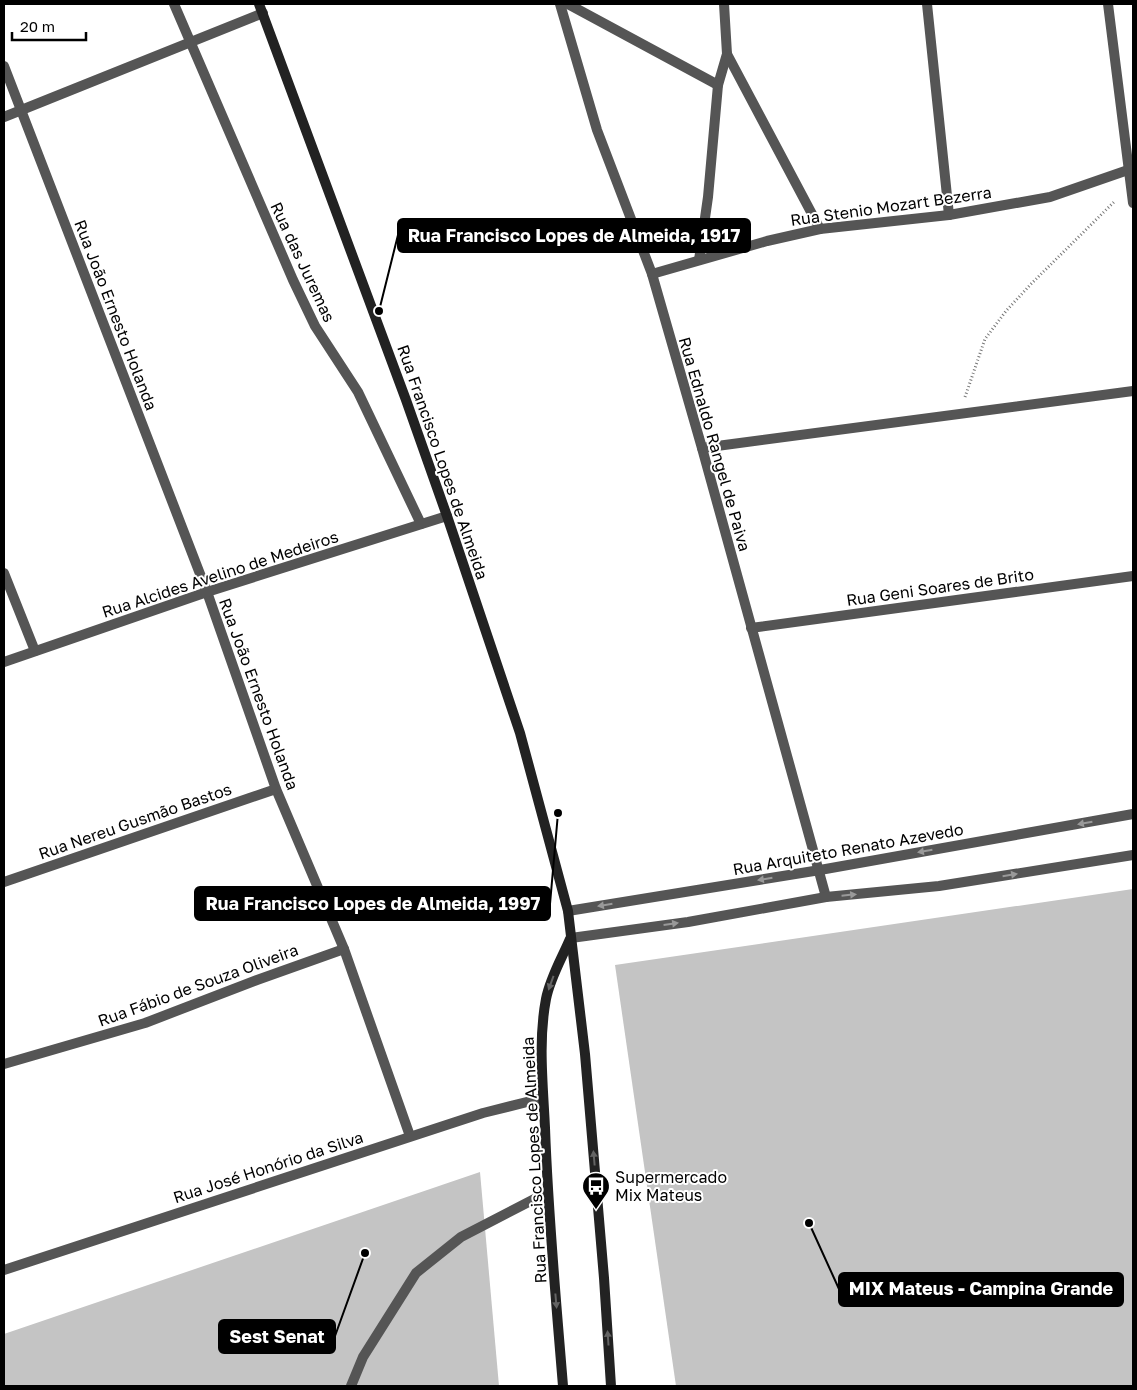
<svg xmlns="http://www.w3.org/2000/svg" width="1137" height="1390" font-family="'Golos Text',sans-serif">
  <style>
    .building { fill: #c4c4c4 }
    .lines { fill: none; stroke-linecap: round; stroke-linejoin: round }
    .path { stroke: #777; stroke-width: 3; stroke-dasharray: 1 2.5; stroke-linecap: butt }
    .service { stroke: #555; stroke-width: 10 }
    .minor { stroke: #555; stroke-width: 10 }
    .tertiary { stroke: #555; stroke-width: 10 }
    .secondary { stroke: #222; stroke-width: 10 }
    .oneway { fill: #999 }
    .oneway2 { fill: #646464 }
    .labels { text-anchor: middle; stroke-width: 4; stroke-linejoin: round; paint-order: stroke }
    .street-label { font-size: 16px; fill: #000; stroke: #fff }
    .poi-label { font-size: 16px; fill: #000; stroke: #fff; text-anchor: start }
    .leader { fill: none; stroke: #000; stroke-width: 2 }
    .callout-dot { fill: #000; stroke: #fff; stroke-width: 2 }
    .callout { fill: #000; stroke: #000; stroke-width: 2 }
    .callout-label { font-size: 18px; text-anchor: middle; font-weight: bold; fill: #fff }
  </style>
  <rect width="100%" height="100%" fill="#fff"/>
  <!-- building -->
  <g class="building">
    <path d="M1133 889V1386H676L615 965Z"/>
    <path d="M480 1172 499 1386H4V1334Z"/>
  </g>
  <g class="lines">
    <!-- path -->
    <path class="path" d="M965 397 985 339 1006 311 1031 284 1115 201"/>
    <!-- service -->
    <path class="service" d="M351 1386 363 1357 416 1273 461 1237 548 1192"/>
    <!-- minor -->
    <g class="minor">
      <path d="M174 4 293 280 315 326 358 392 421 524"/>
      <path d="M560 4 597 130 652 274 702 448 826 897"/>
      <path d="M568 4 718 85"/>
      <path d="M724 4 727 54 820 229"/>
      <path d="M927 4 949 215"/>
      <path d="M1108 4 1133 203"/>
      <path d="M4 66 207 592 276 789 344 949 410 1136"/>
      <path d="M4 117 263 13"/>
      <path d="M699 260 708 197 718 85 727 54"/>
      <path d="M652 274 767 241 820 229 949 215 1050 197 1128 170 1133 169"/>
      <path d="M702 448 1133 391"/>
      <path d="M4 573 35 651"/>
      <path d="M751 628 1133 576"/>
      <path d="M4 882 276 789"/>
      <path d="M568 911 820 870 1133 814"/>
      <path d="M571 938 688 922 826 897 939 886 1133 855"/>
      <path d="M4 1064 145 1023 257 980 344 949"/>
      <path d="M4 1270 483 1113 543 1098"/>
    </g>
    <!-- tertiary -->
    <path class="tertiary" d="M4 662 207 592 447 516"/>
    <!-- secondary -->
    <g class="secondary">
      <path d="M259 4 406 400 447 516 520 733 568 911 585 1054 604 1278 611 1386"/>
      <path d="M563 1386C556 1300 548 1214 545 1128 543 1085 538 1041 546 999 550 978 562 958 570 939"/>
    </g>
  </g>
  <!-- one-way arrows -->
  <defs><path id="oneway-solid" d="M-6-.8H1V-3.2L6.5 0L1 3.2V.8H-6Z" transform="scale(1.25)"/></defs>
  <g class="oneway">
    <use href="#oneway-solid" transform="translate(1085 823) rotate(170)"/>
    <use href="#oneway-solid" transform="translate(925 851) rotate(170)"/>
    <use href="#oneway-solid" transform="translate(1010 875) rotate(-9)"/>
    <use href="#oneway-solid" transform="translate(765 879) rotate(171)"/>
    <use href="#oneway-solid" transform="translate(849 895) rotate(-6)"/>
    <use href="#oneway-solid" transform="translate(605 905) rotate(171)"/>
    <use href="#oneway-solid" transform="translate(671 924) rotate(-8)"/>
  </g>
  <g class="oneway2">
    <use href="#oneway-solid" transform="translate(551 983) rotate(110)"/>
    <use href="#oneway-solid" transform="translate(594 1158) rotate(-95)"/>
    <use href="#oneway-solid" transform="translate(556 1301) rotate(85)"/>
    <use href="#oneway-solid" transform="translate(608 1338) rotate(-94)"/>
  </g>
  <!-- icons -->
  <defs>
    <g id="bus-pin" transform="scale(1.4375)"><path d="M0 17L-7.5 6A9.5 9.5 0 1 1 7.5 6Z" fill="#000" stroke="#fff"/><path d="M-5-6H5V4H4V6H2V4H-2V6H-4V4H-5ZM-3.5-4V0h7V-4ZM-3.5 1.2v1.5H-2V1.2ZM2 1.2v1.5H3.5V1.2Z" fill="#fff"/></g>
  </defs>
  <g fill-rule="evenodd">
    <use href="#bus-pin" x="596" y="1186"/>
  </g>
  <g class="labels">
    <!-- street labels -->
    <g class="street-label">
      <text transform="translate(891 206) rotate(-8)" y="6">Rua Stenio Mozart Bezerra</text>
      <text transform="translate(303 262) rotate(65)" y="6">Rua das Juremas</text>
      <text transform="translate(116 315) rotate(69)" y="6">Rua João Ernesto Holanda</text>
      <text transform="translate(715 444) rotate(74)" y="6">Rua Ednaldo Rangel de Paiva</text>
      <text transform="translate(443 462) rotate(71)" y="6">Rua Francisco Lopes de Almeida</text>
      <text transform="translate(220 574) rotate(-18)" y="6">Rua Alcides Avelino de Medeiros</text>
      <text transform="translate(940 587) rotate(-8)" y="6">Rua Geni Soares de Brito</text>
      <text transform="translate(259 694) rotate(70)" y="6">Rua João Ernesto Holanda</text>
      <text transform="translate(135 821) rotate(-19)" y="6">Rua Nereu Gusmão Bastos</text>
      <text transform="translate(848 849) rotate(-10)" y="6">Rua Arquiteto Renato Azevedo</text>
      <text transform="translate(198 985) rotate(-20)" y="6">Rua Fábio de Souza Oliveira</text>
      <text transform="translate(534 1160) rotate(-93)" y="6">Rua Francisco Lopes de Almeida</text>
      <text transform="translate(268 1167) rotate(-18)" y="6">Rua José Honório da Silva</text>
    </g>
    <!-- poi labels -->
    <g class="poi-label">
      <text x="615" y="1183">Supermercado<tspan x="615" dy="18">Mix Mateus</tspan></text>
    </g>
  </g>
  <!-- callouts -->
  <path class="leader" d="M379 311L398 235M558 813L550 904M809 1223L839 1289M365 1253L335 1336"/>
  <g class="callout-dot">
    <circle cx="379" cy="311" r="5"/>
    <circle cx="558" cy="813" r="5"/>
    <circle cx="809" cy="1223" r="5"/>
    <circle cx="365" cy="1253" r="5"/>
  </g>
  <g class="callout">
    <rect x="398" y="219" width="352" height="33" rx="5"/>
    <rect x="195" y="887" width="355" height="33" rx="5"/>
    <rect x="839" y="1273" width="284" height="33" rx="5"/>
    <rect x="219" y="1320" width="116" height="33" rx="5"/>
  </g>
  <g class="callout-label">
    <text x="574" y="242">Rua Francisco Lopes de Almeida, 1917</text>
    <text x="373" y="910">Rua Francisco Lopes de Almeida, 1997</text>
    <text x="981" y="1295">MIX Mateus - Campina Grande</text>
    <text x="277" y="1343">Sest Senat</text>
  </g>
  <!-- border -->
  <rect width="1137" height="1390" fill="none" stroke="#000000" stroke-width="10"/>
  <!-- scale -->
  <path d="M12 32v8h74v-8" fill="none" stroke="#000000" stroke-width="2.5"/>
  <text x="20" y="32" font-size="15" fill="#000000" stroke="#ffffff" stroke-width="4" paint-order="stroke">20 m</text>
</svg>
